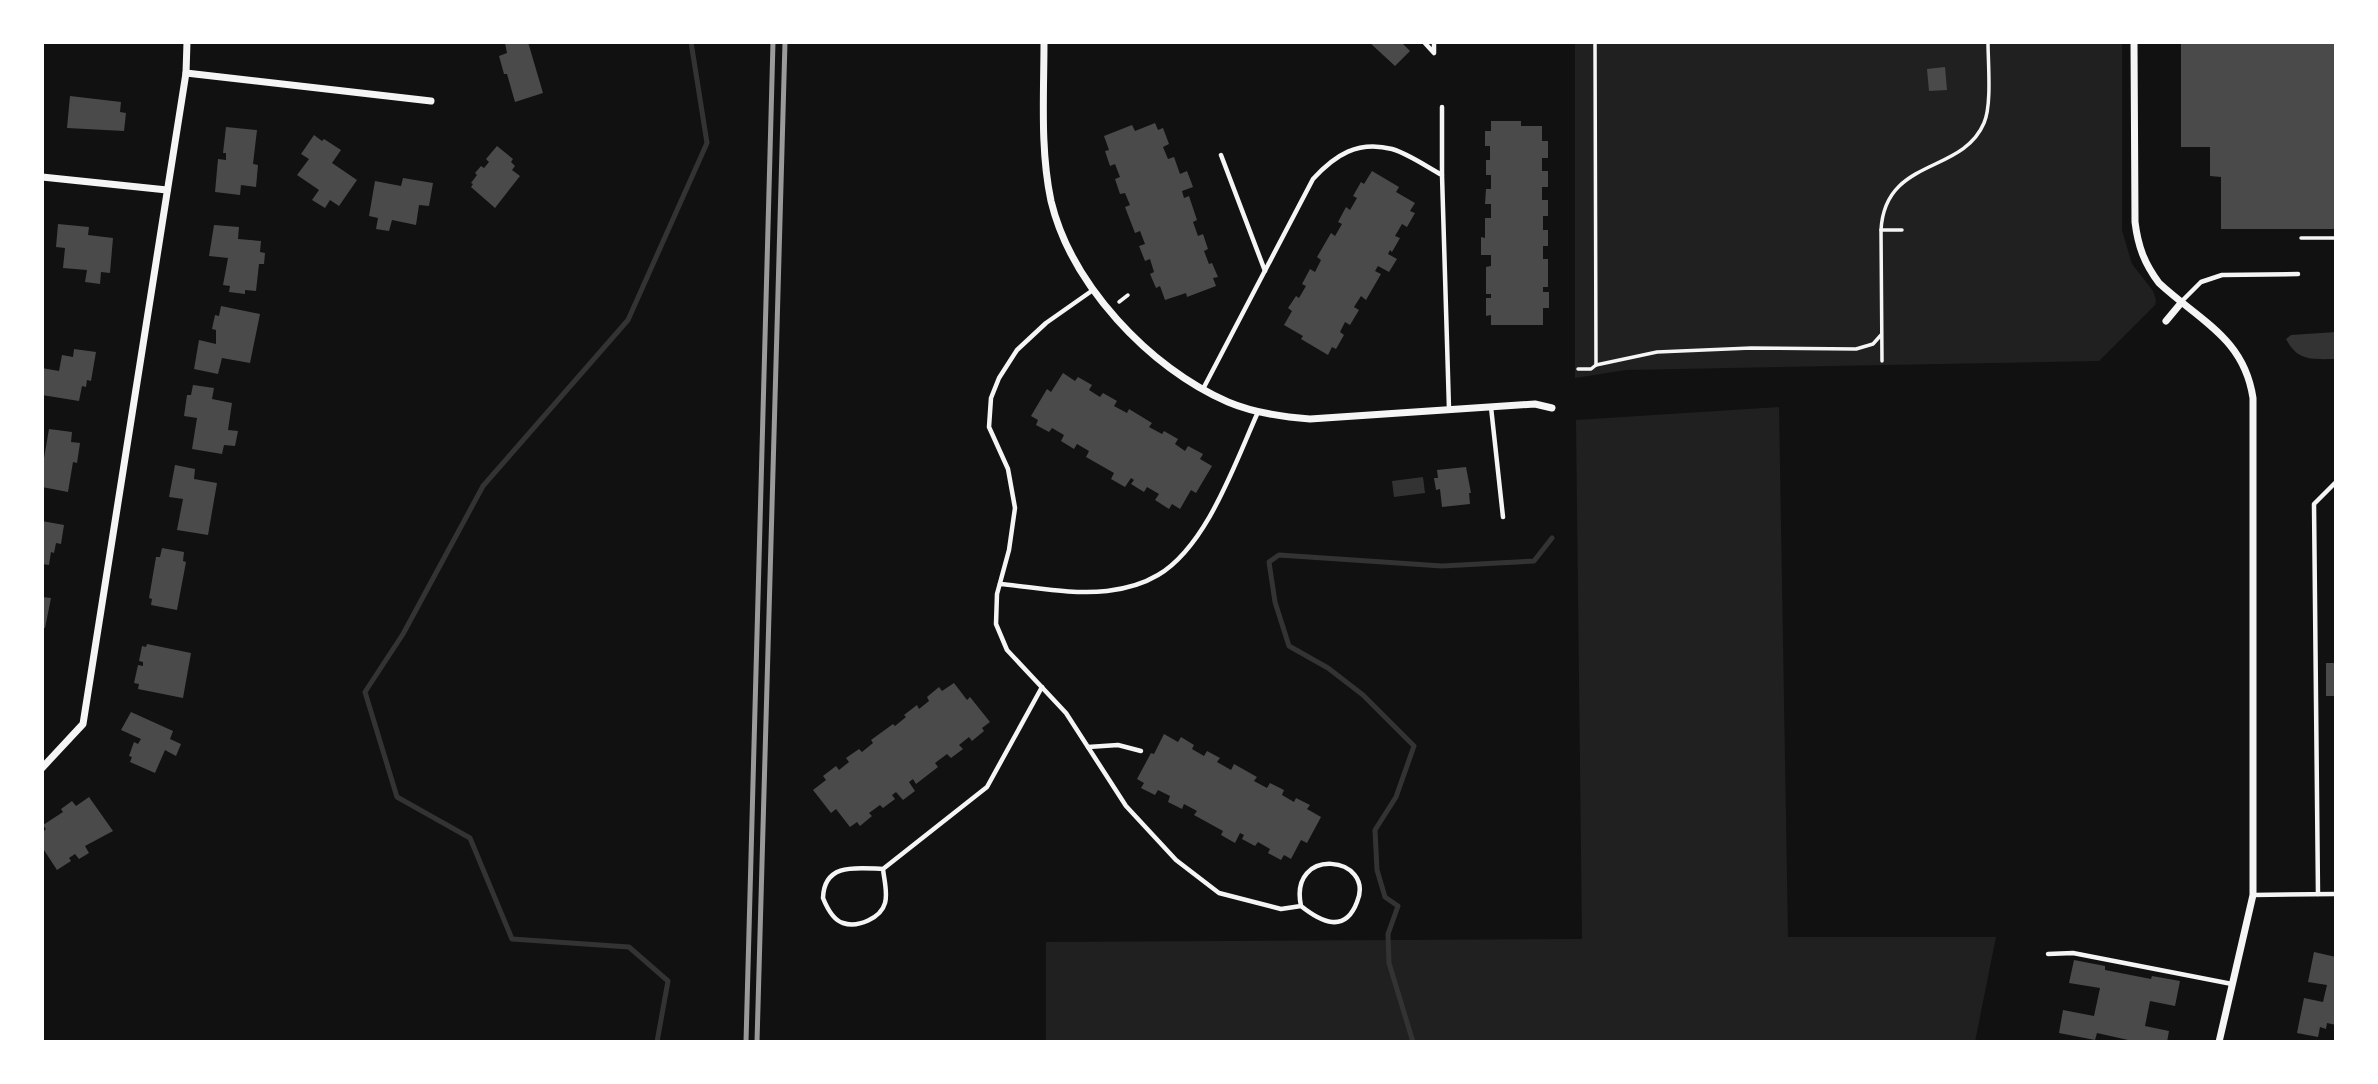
<svg xmlns="http://www.w3.org/2000/svg" width="2378" height="1084" font-family="'Fira Sans Condensed',sans-serif">
  <style>
    .green { fill: #202020 }
    .water { fill: #333 }
    .lines { fill: none; stroke-linecap: round; stroke-linejoin: round }
    .stream { stroke: #333; stroke-width: 5 }
    .building { fill: #4a4a4a }
    .path { stroke: #f5f5f5; stroke-width: 3.5 }
    .service { stroke: #f5f5f5; stroke-width: 4.5 }
    .minor { stroke: #f5f5f5; stroke-width: 7 }
    .rail { stroke: #9a9a9a; stroke-width: 5 }
  </style>
  <rect width="100%" height="100%" fill="#111"/>
  <!-- green -->
  <g class="green">
    <path d="M1575 42H2122V230L2132 264 2153 291 2156 300 2155 305 2099 361 1626 370 1575 378Z"/>
    <path d="M1779 407 1788 937H1996L1975 1042H1046V942L1582 939 1576 420Z"/>
  </g>
  <!-- water -->
  <g class="water">
    <path d="M2336 332V359C2313 359 2298 362 2286 339L2291 335Z"/>
    <path d="M1423 477 1425 493 1394 497 1392 481Z"/>
  </g>
  <g class="lines">
    <!-- stream -->
    <g class="stream">
      <path d="M657 1042 668 981 629 947 512 939 470 838 397 797 365 692 403 634 483 486 628 320 707 143 691 42"/>
      <path d="M1413 1042 1389 963 1388 934 1398 906 1385 897 1377 870 1375 830 1396 797 1414 746 1363 695 1328 668 1289 646 1275 602 1269 562 1279 555 1442 566 1534 561 1552 538"/>
    </g>
  </g>
  <!-- building -->
  <g class="building">
    <path d="M528 42 543 93 515 102 507 74H504L499 56 507 53 505 43Z"/>
    <path d="M1369 42H1401L1410 51 1395 66Z"/>
    <path d="M2181 42H2336V229H2221V177L2210 176V147H2181Z"/>
    <path d="M1945 67 1947 90 1929 91 1927 69Z"/>
    <path d="M70 96 121 102 120 112 126 113 124 131 67 128Z"/>
    <path d="M1491 121H1521V126H1542V141H1548V158H1542V171H1548V187H1542V200H1548V216H1543V230H1548V246H1543V259H1548V287H1543V292H1549V308H1543V325H1491V315L1486 316V298H1491V294H1486V267L1491 266V255H1481V237L1485 238V218H1491V204H1485L1486 189H1491V175H1486V160H1490V146H1485V131H1491Z"/>
    <path d="M1155 123 1158 130 1163 128 1169 144 1163 147 1168 159 1174 157 1180 174 1187 171 1193 187 1182 191 1184 198 1189 196 1197 220 1193 222 1198 236 1203 234 1208 249 1204 251 1209 264 1212 263 1218 277 1213 278 1216 286 1187 297 1186 293 1165 300 1160 286 1156 288 1150 274 1154 272 1150 259 1145 261 1139 246 1145 244 1140 231 1135 233 1125 207 1130 205 1125 193 1120 194 1115 179 1120 177 1115 164 1110 166 1105 151 1109 150 1104 136 1132 125 1135 131Z"/>
    <path d="M226 127 257 130 253 164 258 165 256 187 241 185 240 195 215 192 218 159 226 160V153H223Z"/>
    <path d="M314 135 322 141 324 139 341 150 332 163 357 180 339 206 330 200 325 208 312 200 319 190 297 175 309 159 301 154Z"/>
    <path d="M497 146 513 159 511 162 515 166 512 170 520 176 495 208 471 187 473 184 471 183 477 175 475 173 481 166 484 168 489 162 486 159Z"/>
    <path d="M1372 171 1399 187 1396 192 1415 203 1410 211 1415 213 1407 227 1402 224 1395 236 1400 238 1392 252 1390 250 1388 254 1397 259 1389 272 1378 266 1375 271 1381 274 1366 300 1361 296 1354 307 1359 310 1350 325 1345 322 1340 332 1344 335 1336 349 1332 347 1328 355 1301 339 1303 336 1284 325 1292 311 1288 308 1296 296 1299 298 1306 286 1302 284 1310 269 1315 272 1321 260 1317 257 1331 233 1335 236 1342 224 1338 222 1346 207 1350 210 1357 198 1353 196 1361 182 1364 184Z"/>
    <path d="M403 178 433 183 429 206 419 205 416 225 392 220 389 231 376 229 378 218 369 216 375 181 401 186Z"/>
    <path d="M58 224 89 227 88 235 113 238 110 273 101 272 100 284 85 282 87 270 63 268 65 248 56 247Z"/>
    <path d="M214 225 239 227 238 239 261 241 260 252 265 253 264 264H259L256 291 245 290V294L229 292 230 286 223 285 228 258 209 256Z"/>
    <path d="M221 306 260 314 250 363 222 358 218 374 194 369 199 340 216 344V330L212 329 215 315 219 316Z"/>
    <path d="M74 349 96 352 91 381 87 380 86 387 82 386 79 401 42 395V368L59 371 62 355 73 357Z"/>
    <path d="M1063 373 1075 381 1078 377 1092 385 1089 390 1100 397 1103 393 1117 401 1114 406 1127 413 1129 409 1152 423 1149 427 1162 434 1164 431 1178 439 1175 444 1185 451 1188 446 1203 454 1200 459 1212 466 1196 493 1191 490 1180 509 1172 504 1169 509 1155 500 1159 494 1147 487 1144 492 1131 484 1134 480 1131 478 1125 487 1111 479 1114 473 1086 457 1089 451 1077 444 1074 449 1061 441 1064 435 1052 428 1049 432 1036 425 1038 420 1031 416 1047 389 1051 392Z"/>
    <path d="M193 385 214 388 212 399 232 403 228 430 238 431 235 446 224 445 222 454 192 449 197 418 184 416 187 395H191Z"/>
    <path d="M49 429 72 432 71 442 80 443 77 463 73 462 68 492 42 487V470Z"/>
    <path d="M175 465 195 469 194 479 217 483 208 535 177 530 183 499 169 497Z"/>
    <path d="M1466 467 1471 493H1469L1470 504 1442 507 1440 489 1436 490 1434 478H1438L1437 470Z"/>
    <path d="M42 521 64 525 61 544 56 543 54 553 51 552 49 565 42 564Z"/>
    <path d="M162 548 184 552 183 561 186 562 177 610 151 605 152 599 149 598 156 557H160Z"/>
    <path d="M42 597 51 598 45 628H42Z"/>
    <path d="M147 644 191 653 183 698 138 689 139 684 134 683 138 665 143 666V662L139 661 142 646 146 647Z"/>
    <rect x="2326" y="663" width="10" height="33"/>
    <path d="M954 683 967 700 970 697 990 722 982 728 984 731 972 741 969 737 959 745 963 749 951 758 947 754 935 763 938 767 916 784 913 779 909 782 915 791 903 800 896 792 892 795 895 799 883 808 880 805 869 813 872 816 860 826 857 822 850 827 836 809 831 813 813 790 826 780 823 776 836 766 839 770 849 762 846 758 859 749 862 752 873 743 871 740 893 724 895 726 906 717 904 715 917 705 919 709 929 701 927 697 939 687 942 691Z"/>
    <path d="M131 712 173 731 170 739 181 744 176 756 165 750 155 773 130 762 132 757 129 756 134 742 138 744 141 739 121 730Z"/>
    <path d="M1164 734 1178 742 1181 737 1194 745 1192 749 1204 756 1207 751 1220 758 1217 762 1231 770 1234 764 1257 777 1254 781 1267 788 1270 783 1284 790 1282 795 1294 802 1296 798 1310 805 1307 809 1321 817 1307 843 1301 840 1291 859 1284 855 1281 860 1268 853 1270 849 1258 842 1255 846 1242 839 1244 835 1240 833 1235 843 1221 835 1223 831 1194 815 1197 811 1184 804 1182 809 1168 802 1170 796 1158 790 1155 795 1141 788 1144 783 1137 779 1151 753 1154 754Z"/>
    <path d="M89 797 113 831 85 846 89 853 79 859 75 854 69 858 71 861 57 870 42 847V833L46 829 43 825 63 812 61 809 72 801 76 806Z"/>
    <path d="M2314 952 2336 957V1025L2327 1023 2326 1029 2320 1027 2318 1037 2297 1033 2304 998 2323 1002 2327 985 2308 982Z"/>
    <path d="M2074 960 2105 966V970L2151 979 2152 976 2180 981 2175 1006 2150 1001 2145 1026 2169 1031 2167 1042H2137L2097 1033 2095 1040 2059 1033 2063 1010 2094 1016 2100 988 2069 983Z"/>
  </g>
  <g class="lines">
    <!-- path -->
    <g class="path">
      <path d="M1881 230H1902"/>
      <path d="M2301 238H2336"/>
      <path d="M1119 302 1128 295"/>
      <path d="M1882 361 1881 230C1885 157 1962 175 1984 123 1992 105 1988 63 1988 42"/>
      <path d="M1596 365 1657 352 1751 348 1856 349 1873 344 1881 335"/>
      <path d="M1578 369H1591L1596 365 1595 42"/>
    </g>
    <!-- service -->
    <g class="service">
      <path d="M1424 42 1434 53V42"/>
      <path d="M1442 107V175"/>
      <path d="M1221 155 1265 271"/>
      <path d="M1093 290 1046 323 1017 350 999 378 991 398 989 427 1008 469 1015 508 1009 550 997 594 996 624 1007 650 1066 713 1126 806 1176 860 1219 893 1281 909 1301 906C1321 922 1345 934 1357 902 1376 856 1288 845 1301 906"/>
      <path d="M2182 301 2201 282 2222 275 2298 274"/>
      <path d="M1203 389 1313 179C1335 155 1358 140 1392 149 1409 154 1427 167 1442 175L1449 409"/>
      <path d="M1491 407 1503 517"/>
      <path d="M1000 584C1034 587 1072 595 1107 591 1124 589 1143 584 1158 575 1207 546 1235 463 1258 412"/>
      <path d="M1088 747 1118 745 1141 751"/>
      <path d="M883 869C858 868 824 862 823 898 827 908 833 920 843 923 858 928 881 918 885 903 888 893 884 879 883 869L987 787 1042 687"/>
      <path d="M2318 894 2314 504 2336 482"/>
      <path d="M2253 895 2336 894"/>
      <path d="M2048 954 2073 953 2232 984"/>
    </g>
    <!-- minor -->
    <g class="minor">
      <path d="M1044 42C1044 94 1040 149 1051 201 1071 284 1149 368 1228 402 1254 413 1282 417 1310 419L1535 404 1552 408"/>
      <path d="M2134 42 2135 222C2138 246 2144 263 2159 283 2200 321 2244 338 2253 398V895L2219 1042"/>
      <path d="M186 73 431 101"/>
      <path d="M42 177 167 190"/>
      <path d="M2166 321 2181 303"/>
      <path d="M42 768 83 724 186 73 187 42"/>
    </g>
    <!-- rail -->
    <g class="rail">
      <path d="M746 1042 773 42"/>
      <path d="M757 1042 785 42"/>
    </g>
  </g>
  <!-- border -->
  <rect width="2378" height="1084" fill="none" stroke="#ffffff" stroke-width="88"/>
</svg>
